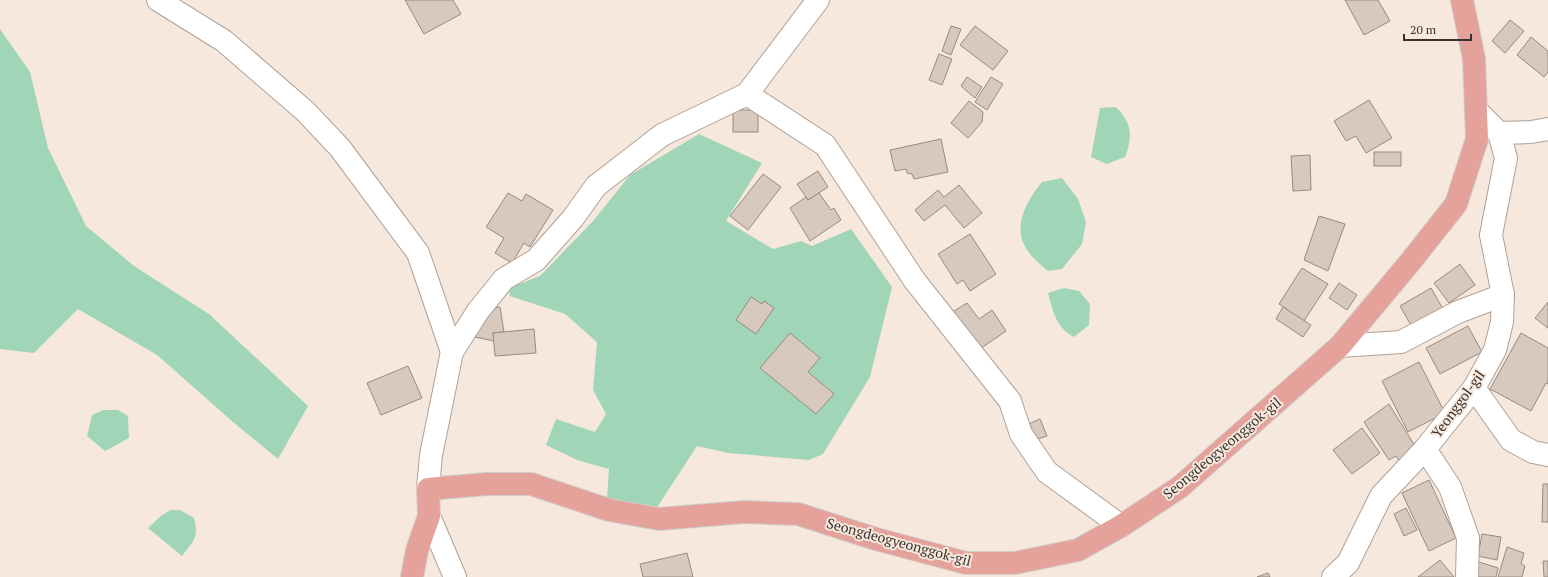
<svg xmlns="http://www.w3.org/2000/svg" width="1548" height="577" font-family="'PT Serif',serif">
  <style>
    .green { fill: #a0d6b7 }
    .building { fill: #d8c9be; stroke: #978a80 }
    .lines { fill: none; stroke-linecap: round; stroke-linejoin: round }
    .minor-casing { stroke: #afa196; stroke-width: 24 }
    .major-casing { stroke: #cfcecc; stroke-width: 24 }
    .minor { stroke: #fff; stroke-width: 22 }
    .major { stroke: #e5a29b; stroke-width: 22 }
    .labels { text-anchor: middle; stroke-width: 4; stroke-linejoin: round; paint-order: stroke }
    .street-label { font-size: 14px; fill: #36312c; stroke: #f7e8dd }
  </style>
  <rect width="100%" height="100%" fill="#f7e8dd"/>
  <!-- green -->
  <g class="green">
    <path d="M0 29 30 72 48 148 86 226 134 266 209 314 308 406 278 459 233 422 157 355 78 309 34 353 0 349Z"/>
    <path d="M1116 107C1132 123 1133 136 1125 157L1107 164 1091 157 1100 108Z"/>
    <path d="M699 134 762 163 726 221 773 249 801 241 812 246 851 229 892 287 870 377 823 454 809 460 728 453 697 446 656 509 607 499 609 469 577 460 546 445 556 419 595 432 606 414 593 390 597 342 565 314 510 296 509 288 540 276 594 220 630 175Z"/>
    <path d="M1062 178 1078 199 1086 222 1082 244 1062 269 1048 271C1042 266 1035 260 1030 254 1010 230 1025 203 1042 182Z"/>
    <path d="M1064 288 1079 291 1090 304 1089 325 1074 337C1056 328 1053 311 1048 293Z"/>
    <path d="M103 410H118L128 416 129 438 105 451 87 436 92 415Z"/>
    <path d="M171 510H180L194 518C199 537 194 541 182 556L148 528 162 515Z"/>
  </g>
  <!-- building -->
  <g class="building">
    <path d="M405 0H453L461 14 424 34Z"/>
    <path d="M1345 0H1378L1390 21 1364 35Z"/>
    <path d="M1510 20 1524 31 1505 53 1492 41Z"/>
    <path d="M951 26 961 29 951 55 942 51Z"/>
    <path d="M975 26 1008 51 993 70 960 45Z"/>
    <path d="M1531 37 1548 51V72L1544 77 1517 55Z"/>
    <path d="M939 54 952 59 942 85 929 80Z"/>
    <path d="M967 77 982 87 975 98 961 86Z"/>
    <path d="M991 77 1003 84 987 110 975 102Z"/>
    <path d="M1369 100 1392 138 1366 153 1356 136 1346 141 1334 121Z"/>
    <path d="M969 101 983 112 982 122 968 138 951 123Z"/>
    <rect x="733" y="110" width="25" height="22"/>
    <path d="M941 139 948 172 914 179 912 174 907 173 906 169 895 171 890 150Z"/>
    <rect x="1374" y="152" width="27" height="14"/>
    <path d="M1310 155 1311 190 1293 191 1291 156Z"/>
    <path d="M818 171 828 187 808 200 797 184Z"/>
    <path d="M763 174 781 187 748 230 730 216Z"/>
    <path d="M959 185 982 213 964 228 945 205 924 221 915 210 938 190 944 197Z"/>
    <path d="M508 193 522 201 526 194 553 210 530 247 524 243 512 263 495 253 504 238 486 227Z"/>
    <path d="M819 193 831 210 834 208 841 220 810 241 790 208 806 197 808 200Z"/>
    <path d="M1319 216 1345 224 1328 271 1304 260Z"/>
    <path d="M970 234 996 274 970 291 963 280 957 284 938 254Z"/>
    <path d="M1460 264 1475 285 1449 303 1434 283Z"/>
    <path d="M1302 268 1328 284 1304 321 1279 304Z"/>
    <path d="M1339 283 1357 295 1347 310 1329 298Z"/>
    <path d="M1431 288 1443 309 1412 327 1400 306Z"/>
    <path d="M751 297 762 304 764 301 774 308 756 334 736 320Z"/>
    <path d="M1548 302V328L1535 318Z"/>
    <path d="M967 303 979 319 992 310 1006 331 977 351 951 313Z"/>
    <path d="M500 307 504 332 493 333 494 341 475 337 484 309Z"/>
    <path d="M1283 307 1311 325 1303 337 1276 319Z"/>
    <path d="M1468 326 1482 352 1440 374 1426 348Z"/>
    <path d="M534 329 536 353 495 356 493 333Z"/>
    <path d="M790 333 820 358 808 372 834 394 816 414 760 368Z"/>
    <path d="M1521 333 1548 348V384L1546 383 1531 411 1490 389Z"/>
    <path d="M1419 362 1445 413 1408 432 1382 381Z"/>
    <path d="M408 366 422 398 381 415 367 383Z"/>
    <path d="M1389 404 1415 446 1403 465 1396 456 1389 460 1364 422Z"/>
    <path d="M1040 419 1047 436 1032 441 1026 425Z"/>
    <path d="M1362 428 1380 453 1352 474 1333 450Z"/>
    <path d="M1429 480 1456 538 1429 551 1402 493Z"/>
    <path d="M1543 484H1548V522H1542Z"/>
    <path d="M1406 508 1417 530 1404 536 1394 514Z"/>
    <path d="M1482 534 1501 537 1497 560 1478 556Z"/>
    <path d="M1507 547 1524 553 1521 564 1525 566 1522 577H1498Z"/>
    <path d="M687 553 693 577H643L640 564Z"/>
    <path d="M1440 560 1454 577H1418Z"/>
    <path d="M1543 561H1548V577H1544Z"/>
    <path d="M1479 562 1498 568 1496 577H1474Z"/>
    <path d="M1268 573 1270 577H1257Z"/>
  </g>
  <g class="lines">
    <!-- minor casing -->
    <g class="minor-casing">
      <g id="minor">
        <path d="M158 0 224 41 305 111 340 148 418 253 452 352"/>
        <path d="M818 0 747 94 825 145 915 281 1010 401 1021 434 1047 472 1121 526"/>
        <path d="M1499 133 1531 132 1548 129"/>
        <path d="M1340 346 1401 342 1458 312 1503 295"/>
        <path d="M1474 388 1511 440 1533 452 1548 455"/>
        <path d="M1425 449 1450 487 1468 538 1467 577"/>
        <path d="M428 489 431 455 452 352 478 311 504 279 536 260 573 218 596 186 662 135 747 94"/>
        <path d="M429 516 455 577"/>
        <path d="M1333 577 1348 563 1381 496 1425 449 1474 388 1495 350 1502 322 1503 295 1491 235 1506 158 1499 133 1476 110"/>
      </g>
    </g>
    <!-- major casing -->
    <g class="major-casing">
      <path id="major" d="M412 577 417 550 429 516 428 489 487 484H531L609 510 659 519 744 512 798 514 876 539 966 563H1015L1078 550 1121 526 1180 487 1340 346 1411 261 1456 204 1477 139 1474 59 1462 0"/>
    </g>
    <!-- minor -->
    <use href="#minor" class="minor"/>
    <!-- major -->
    <use href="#major" class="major"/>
  </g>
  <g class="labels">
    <!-- street labels -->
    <g class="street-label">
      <text transform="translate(1458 404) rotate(-54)" y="5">Yeonggol-gil</text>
      <text transform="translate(1222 448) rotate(-40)" y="5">Seongdeogyeonggok-gil</text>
      <text transform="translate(899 542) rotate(15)" y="5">Seongdeogyeonggok-gil</text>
    </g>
  </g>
  <!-- scale -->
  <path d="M1404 34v6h67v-6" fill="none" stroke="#36312c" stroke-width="2"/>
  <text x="1410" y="34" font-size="12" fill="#36312c" stroke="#f7e8dd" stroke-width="3" paint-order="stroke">20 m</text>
</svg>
